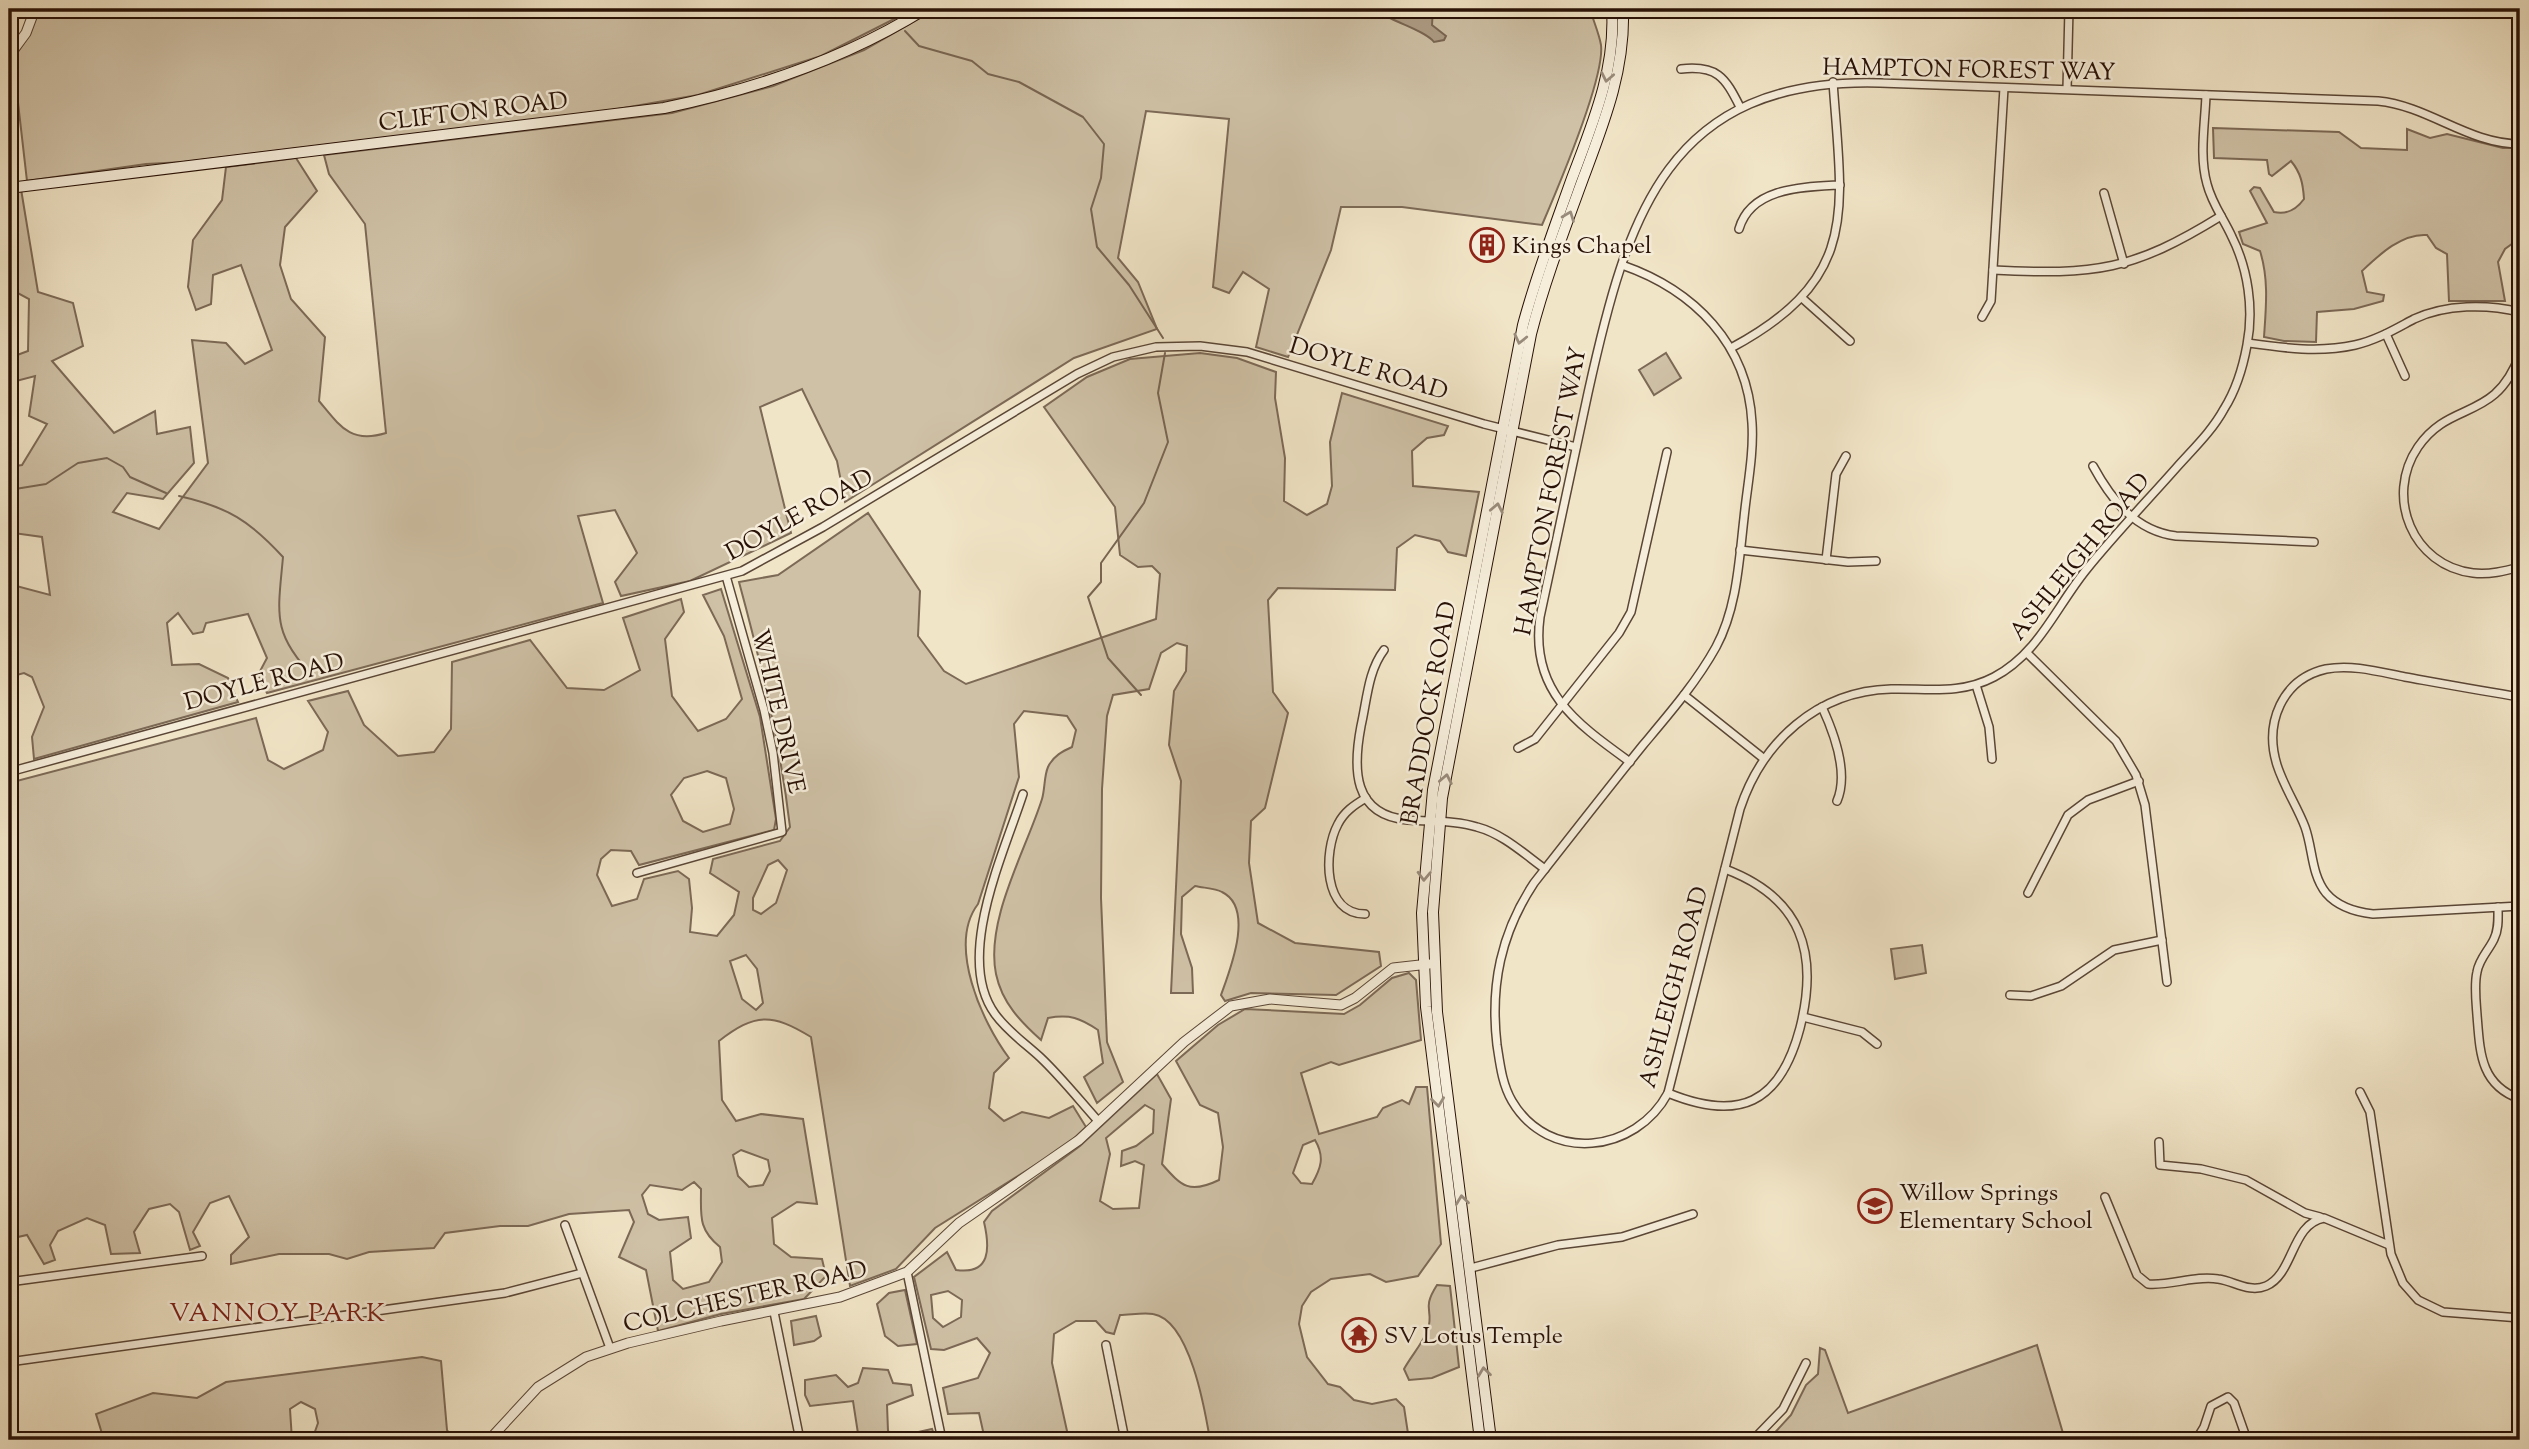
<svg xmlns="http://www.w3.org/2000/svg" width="2529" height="1449" font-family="'Sorts Mill Goudy',serif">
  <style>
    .green { fill: #cfc1a6; stroke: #7c6956; stroke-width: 2; fill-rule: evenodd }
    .water { fill: #ad9d85; stroke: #786552; stroke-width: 2 }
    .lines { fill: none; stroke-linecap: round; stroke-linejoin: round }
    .stream { stroke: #786552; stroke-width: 2 }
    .minor-casing { stroke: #5a4636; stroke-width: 10 }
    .tertiary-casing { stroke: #5a4636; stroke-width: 11 }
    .secondary-casing { stroke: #281106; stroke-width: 12 }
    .minor { stroke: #f6eedb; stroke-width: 7 }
    .tertiary { stroke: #f6eedb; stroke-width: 9 }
    .secondary { stroke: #f6eedb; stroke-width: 10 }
    .oneway { stroke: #998b7b }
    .labels { text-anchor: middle; stroke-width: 5; stroke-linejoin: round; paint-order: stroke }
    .street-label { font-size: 24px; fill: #281106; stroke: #f6eedb }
    .poi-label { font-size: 24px; fill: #281106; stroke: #f6eedb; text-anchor: start }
    .neighbourhood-label { font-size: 26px; letter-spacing: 2px; fill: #7a1f14; stroke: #f6eedb }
  </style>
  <rect width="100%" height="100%" fill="#f1e5c7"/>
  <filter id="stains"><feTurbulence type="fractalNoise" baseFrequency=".00286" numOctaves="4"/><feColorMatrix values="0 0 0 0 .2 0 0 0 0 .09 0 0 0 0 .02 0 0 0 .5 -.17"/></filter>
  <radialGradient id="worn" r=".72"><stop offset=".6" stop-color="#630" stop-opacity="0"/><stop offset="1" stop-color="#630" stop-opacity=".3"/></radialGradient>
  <!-- green -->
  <g class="green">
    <path d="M39 9H914L821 56 698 95 612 110 184 162 146 164 27 181 13 59 30 34Z"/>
    <path d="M936 9H1590C1593 20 1599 33 1601 45 1605 78 1557 190 1542 225L1402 207H1341L1331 250 1288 357 1256 347 1269 289 1243 272 1229 293 1213 287 1229 119 1146 111 1118 258 1138 282 1157 329 1074 358 845 502 837 461 802 389 760 407 791 533 690 581 621 596 615 582 637 553 615 510 578 516 603 603 267 693 258 675 267 658 248 614 206 623 203 632 193 634 178 613 167 623 172 665 199 664 228 678 238 702 34 759 32 737 44 707 32 677 24 673 9 677V584L50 595 42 537 14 533 9 544V467L22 465 47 424 29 416 35 376 16 381 17 404 9 411V358L28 351 29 299 14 291 9 295V191L21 189 38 292 73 303 83 346 52 361 114 433 155 411 157 434 190 427 194 463 163 499 127 493 113 512 159 529 208 463 192 340 226 343 245 364 272 350 241 265 213 275 211 304 196 310 188 287 193 240 222 200 226 167 296 158 317 191 285 227 280 265 291 299 325 337 319 401C340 426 350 444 386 433L365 224 329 174 324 155 672 113 773 86 864 50Z"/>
    <path d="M2213 128 2339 132 2361 148 2407 150V129L2430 138 2447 134 2503 148H2520V238L2505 249 2498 262 2505 301H2449L2447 254 2436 248 2427 235C2402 233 2379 255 2362 271L2367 292 2384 295 2383 301 2354 309 2317 312 2316 342 2284 341 2264 337C2266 308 2269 279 2260 251L2243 244 2239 232 2267 223 2250 191 2254 187 2260 188 2274 212C2287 215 2296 210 2304 199 2303 184 2301 173 2291 161L2272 176 2269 174 2267 160 2214 158Z"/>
    <path d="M1200 353 1237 358 1276 372 1275 398 1285 458 1284 501 1307 515 1327 504 1332 486 1330 442 1342 393 1448 426 1444 435 1427 438 1412 451 1413 486 1479 492 1466 556 1448 552 1440 541 1415 535 1397 548 1395 590 1278 588 1268 600 1273 692 1288 713 1265 808 1251 821 1249 863 1258 923 1295 943 1379 952 1381 966 1336 995 1251 993 1225 1001 1221 995C1230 970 1255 908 1222 892 1215 888 1203 888 1195 886L1182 897 1181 934 1192 968 1193 993H1171L1181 781 1169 745 1174 691 1186 671 1187 646 1177 643 1161 653 1149 689 1113 695 1107 716 1102 789 1101 898 1107 1042 1123 1082 1097 1103 1084 1077 1103 1063 1098 1030C1080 1018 1070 1014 1048 1018L1041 1040C1021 1022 1002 1003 996 974 985 920 1026 850 1042 799 1045 789 1044 776 1048 767 1053 756 1063 751 1072 747L1076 730 1067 716 1024 711 1014 724 1019 777 978 904C947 945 982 1022 1009 1058L994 1073 989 1108 1004 1121 1022 1112 1049 1118 1073 1106 1086 1127 1067 1145 935 1228 896 1269 850 1286 811 1037C772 1013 755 1013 719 1041L722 1100 736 1121 761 1114 803 1119 817 1204 797 1202 772 1218 774 1244 791 1257 822 1259 826 1276 804 1299 721 1314 658 1331 646 1270 619 1257 634 1222 629 1210 569 1214 528 1226H500L445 1233 434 1248 369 1252 347 1259 329 1254H279L231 1264V1255L249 1237 229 1196 210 1203 193 1232 200 1246 190 1250 179 1212 170 1204 149 1209 134 1232 140 1253 111 1254 105 1225 87 1218 58 1231 50 1245 55 1260 44 1264 27 1235 9 1239V783L256 718 268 760 284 769 323 750 328 732 308 701 348 691 364 725 398 756 434 752 451 729 452 662 530 640 567 688 604 690 640 670 623 618 681 599 684 612 665 639 672 696 698 731 726 719 742 699 724 636 703 595 721 589 760 717 776 819 774 830 639 865 631 851 611 850 601 859 597 875 612 906 637 899 644 879 678 871 689 879 692 908 690 932 717 936 734 915 739 892 710 873 713 859 780 841 790 827C780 743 761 663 739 582L778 575 868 513 920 591 918 636 944 671 966 684 1156 619 1160 574 1152 566 1138 567 1120 555 1115 507 1044 407 1087 377 1130 359ZM707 771 726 778 734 809 730 824 703 832 683 821 671 795 684 778ZM778 860 787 870 776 903 761 914 753 910V898L768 865ZM746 955 757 969 763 1003 756 1010 742 999 730 961ZM741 1150 768 1160 770 1171 763 1185 749 1187 738 1176 733 1155ZM694 1182 701 1189C701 1216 698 1229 720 1247L722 1262 709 1282 683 1289 673 1280 670 1252 691 1238 688 1217 659 1220 648 1214 642 1195 650 1185 682 1190Z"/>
    <path d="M1666 353 1681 378 1654 395 1639 370Z"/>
    <path d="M1922 945 1926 973 1895 979 1891 949Z"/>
    <path d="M1409 973 1416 980 1421 1040 1339 1065 1331 1062 1301 1073 1319 1134 1377 1117 1383 1108 1402 1100 1409 1104 1416 1087H1427L1441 1244 1418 1276 1386 1282 1370 1274 1331 1279 1311 1292 1302 1306 1299 1324 1307 1357 1328 1384 1340 1387 1354 1400 1372 1404 1396 1399 1404 1407 1409 1440H1210C1205 1410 1190 1320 1153 1314 1143 1312 1130 1315 1120 1315L1114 1334 1106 1332 1096 1321H1076L1054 1334 1052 1363 1069 1440H985L979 1413 948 1414 943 1388 978 1378 990 1353 977 1338 944 1350 931 1349 914 1277 947 1252 956 1270C991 1275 990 1248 984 1222L992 1211 1080 1146 1157 1074 1171 1099 1162 1164C1182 1187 1190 1194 1219 1180L1223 1147 1218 1113 1200 1105 1176 1061 1218 1025 1245 1009 1344 1014 1360 1005 1392 978ZM1145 1105 1154 1110 1153 1133 1136 1146 1122 1151 1121 1166 1135 1161 1144 1165 1139 1208 1113 1209 1100 1201 1110 1154 1106 1138ZM1315 1140C1325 1157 1321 1168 1312 1184L1301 1183 1293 1173 1303 1145ZM948 1291 962 1300 961 1317 943 1327 933 1318 931 1295Z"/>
    <path d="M1437 1285 1450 1286 1459 1367 1432 1378 1409 1380 1404 1369C1411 1356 1423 1343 1428 1329 1434 1309 1421 1310 1437 1285Z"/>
    <path d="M905 1290 917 1344 898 1346 885 1336 877 1304 889 1293Z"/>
    <path d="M816 1316 821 1336 814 1341 794 1345 791 1321Z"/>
    <path d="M2037 1345 2065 1440H1768L1791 1415 1806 1385 1818 1374 1820 1348 1825 1350 1848 1413Z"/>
    <path d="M422 1357 441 1361 447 1430 453 1440H404L400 1435 374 1433 365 1440H312L318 1423 315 1409 301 1402 290 1409 292 1440H104L96 1414 153 1393 197 1398 226 1382Z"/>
    <path d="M863 1368 888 1370 893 1383 911 1385 913 1395 887 1405 888 1431 896 1437 932 1429 936 1440H859L853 1401 810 1406 805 1395V1380L836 1375 848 1387 858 1383Z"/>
  </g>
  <!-- water -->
  <path class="water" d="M1392 9H1433L1432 25 1446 36 1444 40 1434 42C1426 32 1403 25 1390 18Z"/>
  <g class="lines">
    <!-- stream -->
    <g class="stream">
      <path d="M901 9 902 14"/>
      <path d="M905 31 919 46 972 61 988 74 1019 82 1083 117 1104 144 1101 178 1091 209 1097 247 1129 285 1163 338"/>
      <path d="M9 490 46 484 78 463 107 458 123 467 130 477 166 493"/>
      <path d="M179 496C228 507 250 521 283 557 278 613 271 634 314 677"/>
      <path d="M1141 695 1108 658 1088 597 1101 582V563L1144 503 1168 442 1158 393 1165 353"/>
    </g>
    <!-- minor casing -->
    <g class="minor-casing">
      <g id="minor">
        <path d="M1681 69C1717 65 1725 77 1740 107"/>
        <path d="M2067 89 2069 9"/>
        <path d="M2104 193 2124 264"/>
        <path d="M1739 229C1751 187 1804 187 1840 185"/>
        <path d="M1622 265C1694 290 1748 344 1752 423 1754 454 1747 487 1744 518 1739 561 1737 608 1716 647 1696 683 1669 714 1643 745 1606 791 1570 837 1534 883 1501 933 1490 985 1497 1045 1500 1064 1502 1084 1512 1101 1549 1164 1636 1153 1668 1093L1740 809C1762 742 1817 691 1891 689 1927 688 1960 695 1994 677 2039 653 2056 607 2086 570 2115 534 2147 501 2177 467 2194 448 2212 431 2224 409 2236 390 2243 367 2247 345 2254 309 2248 269 2232 237 2224 219 2212 204 2207 184 2199 156 2205 124 2206 95"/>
        <path d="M1993 270C2096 275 2132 271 2221 216"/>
        <path d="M1802 298 1850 341"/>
        <path d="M1982 317 1991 301 2004 88"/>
        <path d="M2386 334 2405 376"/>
        <path d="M2248 343C2284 348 2319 353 2355 345 2377 340 2395 329 2414 319 2446 304 2487 304 2520 312"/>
        <path d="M1731 348C1861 278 1842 211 1833 82"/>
        <path d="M2520 354C2495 423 2451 399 2418 447 2384 497 2413 566 2473 573 2489 575 2505 571 2520 567"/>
        <path d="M2093 466C2111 499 2135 531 2176 536L2314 542"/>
        <path d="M1740 550 1848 562 1876 561"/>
        <path d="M1826 560 1836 474 1846 456"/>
        <path d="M1384 650C1368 671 1367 700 1361 726 1353 768 1352 815 1408 820 1431 822 1455 820 1477 827 1503 834 1523 853 1545 869"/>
        <path d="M2027 653 2116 741 2136 775 2145 805 2167 982"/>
        <path d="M1976 685 1989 727 1992 759"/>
        <path d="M1684 695 1763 758"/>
        <path d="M2520 697C2482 691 2444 684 2405 677 2380 672 2352 664 2326 669 2282 679 2264 723 2277 765 2284 787 2297 806 2305 827 2313 849 2311 874 2326 893 2338 907 2355 912 2373 914L2520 906"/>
        <path d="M1822 707C1834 733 1849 773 1837 801"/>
        <path d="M1518 748 1535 739 1619 633 1631 612 1667 452"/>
        <path d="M1630 762C1576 723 1530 691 1540 617 1556 543 1572 468 1588 393 1627 216 1667 77 1880 83L2378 101C2429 106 2468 144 2520 144"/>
        <path d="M9 772 742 571 823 527 1077 374 1113 357 1156 347 1200 346 1247 352 1484 424 1576 447"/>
        <path d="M1023 794C1004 853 954 958 995 1014 1008 1032 1026 1044 1041 1058 1062 1078 1080 1101 1099 1122"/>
        <path d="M637 873 782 832 773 753 764 710 726 576"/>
        <path d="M2028 893 2068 815 2088 800 2139 781"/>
        <path d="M2498 907C2498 918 2499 929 2494 939 2489 950 2479 959 2477 972 2474 985 2476 1001 2477 1015 2480 1052 2480 1085 2520 1099"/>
        <path d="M1365 914C1323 914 1323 852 1338 824 1344 812 1354 805 1366 798"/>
        <path d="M2010 995 2031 996 2061 986 2114 950 2162 940"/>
        <path d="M1803 1017 1862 1032 1877 1044"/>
        <path d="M2360 1092 2370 1112 2391 1254 2403 1283 2418 1300 2443 1312 2520 1318"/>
        <path d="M1668 1093C1739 1122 1780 1104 1800 1028 1819 953 1802 898 1725 869"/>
        <path d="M2159 1142 2160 1165 2201 1169 2246 1180 2305 1213 2320 1217"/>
        <path d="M2105 1197 2137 1275 2148 1284C2171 1286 2195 1275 2218 1279 2234 1281 2249 1293 2266 1286 2294 1274 2291 1224 2324 1218L2389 1245"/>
        <path d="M565 1225 610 1348"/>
        <path d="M1471 1268 1558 1245 1622 1237 1693 1214"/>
        <path d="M907 1272 942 1440"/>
        <path d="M9 1282 202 1256"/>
        <path d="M774 1312 800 1440"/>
        <path d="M1106 1345 1125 1440"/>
        <path d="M9 1362 505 1293 582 1273"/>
        <path d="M1753 1440 1783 1409 1806 1363"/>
        <path d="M2196 1440 2204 1427 2211 1406 2228 1397 2234 1403 2247 1440"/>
      </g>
    </g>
    <!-- tertiary casing -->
    <g class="tertiary-casing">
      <g id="tertiary">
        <path d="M9 56 26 33 35 9"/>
        <path d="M489 1440 538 1387 586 1357 628 1343 721 1321 840 1297 907 1272 959 1223 1079 1140 1184 1042 1231 1006 1270 999 1341 1005 1355 998 1393 968 1429 964"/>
      </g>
    </g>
    <!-- secondary casing -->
    <g class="secondary-casing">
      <g id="secondary">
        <path d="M9 188 664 108C756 89 845 59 925 9"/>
        <path d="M1480 1440 1426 1007 1422 913 1433 790 1523 325C1536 276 1554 229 1571 181 1592 125 1616 70 1612 9"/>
        <path d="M1491 1440 1437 1012 1433 912 1442 798 1531 334C1545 280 1565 228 1584 176 1605 120 1625 69 1623 9"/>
      </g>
    </g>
    <!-- minor -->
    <use href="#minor" class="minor"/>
    <!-- tertiary -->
    <use href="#tertiary" class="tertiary"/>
    <!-- secondary -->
    <use href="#secondary" class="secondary"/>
  </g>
  <!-- one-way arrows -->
  <defs><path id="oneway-chevron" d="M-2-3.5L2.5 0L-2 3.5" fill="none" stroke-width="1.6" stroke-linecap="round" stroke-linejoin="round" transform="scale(1.75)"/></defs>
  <g class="oneway">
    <use href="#oneway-chevron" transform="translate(1607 77) rotate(101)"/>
    <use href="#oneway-chevron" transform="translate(1569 216) rotate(-69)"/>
    <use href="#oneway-chevron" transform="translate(1520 339) rotate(103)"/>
    <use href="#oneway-chevron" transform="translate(1497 508) rotate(-79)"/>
    <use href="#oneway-chevron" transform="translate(1446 779) rotate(-79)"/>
    <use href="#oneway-chevron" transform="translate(1424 876) rotate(92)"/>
    <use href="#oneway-chevron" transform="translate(1438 1102) rotate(83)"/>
    <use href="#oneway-chevron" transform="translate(1462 1200) rotate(-97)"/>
    <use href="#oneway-chevron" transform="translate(1484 1372) rotate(-97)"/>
  </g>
  <!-- icons -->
  <defs>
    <g id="building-ring" transform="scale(1.75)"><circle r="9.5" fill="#f6eedb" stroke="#8f2418" stroke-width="1.5"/><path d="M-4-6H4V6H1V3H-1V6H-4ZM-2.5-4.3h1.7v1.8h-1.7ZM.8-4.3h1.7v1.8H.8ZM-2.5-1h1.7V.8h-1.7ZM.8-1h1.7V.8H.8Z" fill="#8f2418"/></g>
    <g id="school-ring" transform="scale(1.75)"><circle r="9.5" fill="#f6eedb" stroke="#8f2418" stroke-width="1.5"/><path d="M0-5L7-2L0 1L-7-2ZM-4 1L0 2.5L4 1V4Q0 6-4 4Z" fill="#8f2418"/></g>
    <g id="temple-ring" transform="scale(1.75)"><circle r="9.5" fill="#f6eedb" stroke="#8f2418" stroke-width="1.5"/><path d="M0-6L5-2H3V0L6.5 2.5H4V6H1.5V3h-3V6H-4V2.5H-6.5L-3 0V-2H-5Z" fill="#8f2418"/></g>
  </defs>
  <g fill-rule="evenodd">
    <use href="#building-ring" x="1487" y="245"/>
    <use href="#school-ring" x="1875" y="1206"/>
    <use href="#temple-ring" x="1359" y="1335"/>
  </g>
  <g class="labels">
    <!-- street labels -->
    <g class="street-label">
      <text transform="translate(1969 69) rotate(1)" y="8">HAMPTON FOREST WAY</text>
      <text transform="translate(473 111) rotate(-7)" y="8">CLIFTON ROAD</text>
      <text transform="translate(1369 368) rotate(17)" y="8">DOYLE ROAD</text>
      <text transform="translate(1550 491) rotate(-79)" y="8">HAMPTON FOREST WAY</text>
      <text transform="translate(799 514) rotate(-29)" y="8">DOYLE ROAD</text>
      <text transform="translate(2079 556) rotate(-51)" y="8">ASHLEIGH ROAD</text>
      <text transform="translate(264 681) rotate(-15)" y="8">DOYLE ROAD</text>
      <text transform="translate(779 711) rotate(77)" y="8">WHITE DRIVE</text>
      <text transform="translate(1428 713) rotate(-80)" y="8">BRADDOCK ROAD</text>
      <text transform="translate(1673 987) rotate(-75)" y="8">ASHLEIGH ROAD</text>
      <text transform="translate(745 1296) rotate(-13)" y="8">COLCHESTER ROAD</text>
    </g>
    <!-- poi labels -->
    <g class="poi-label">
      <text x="1512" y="253">Kings Chapel</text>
      <text x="1899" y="1200">Willow Springs<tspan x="1899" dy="28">Elementary School</tspan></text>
      <text x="1384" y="1343">SV Lotus Temple</text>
    </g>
    <!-- neighbourhood labels -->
    <g class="neighbourhood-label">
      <text x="278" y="1321">VANNOY PARK</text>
    </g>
  </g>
  <!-- margin -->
  <rect width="2529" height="1449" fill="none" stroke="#f1e5c7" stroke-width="35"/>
  <rect x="10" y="10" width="2508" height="1428" fill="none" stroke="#281106" stroke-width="3.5"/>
  <rect x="18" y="18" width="2494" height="1414" fill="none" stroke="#281106" stroke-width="2"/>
  <rect width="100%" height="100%" filter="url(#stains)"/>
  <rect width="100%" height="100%" fill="url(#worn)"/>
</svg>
